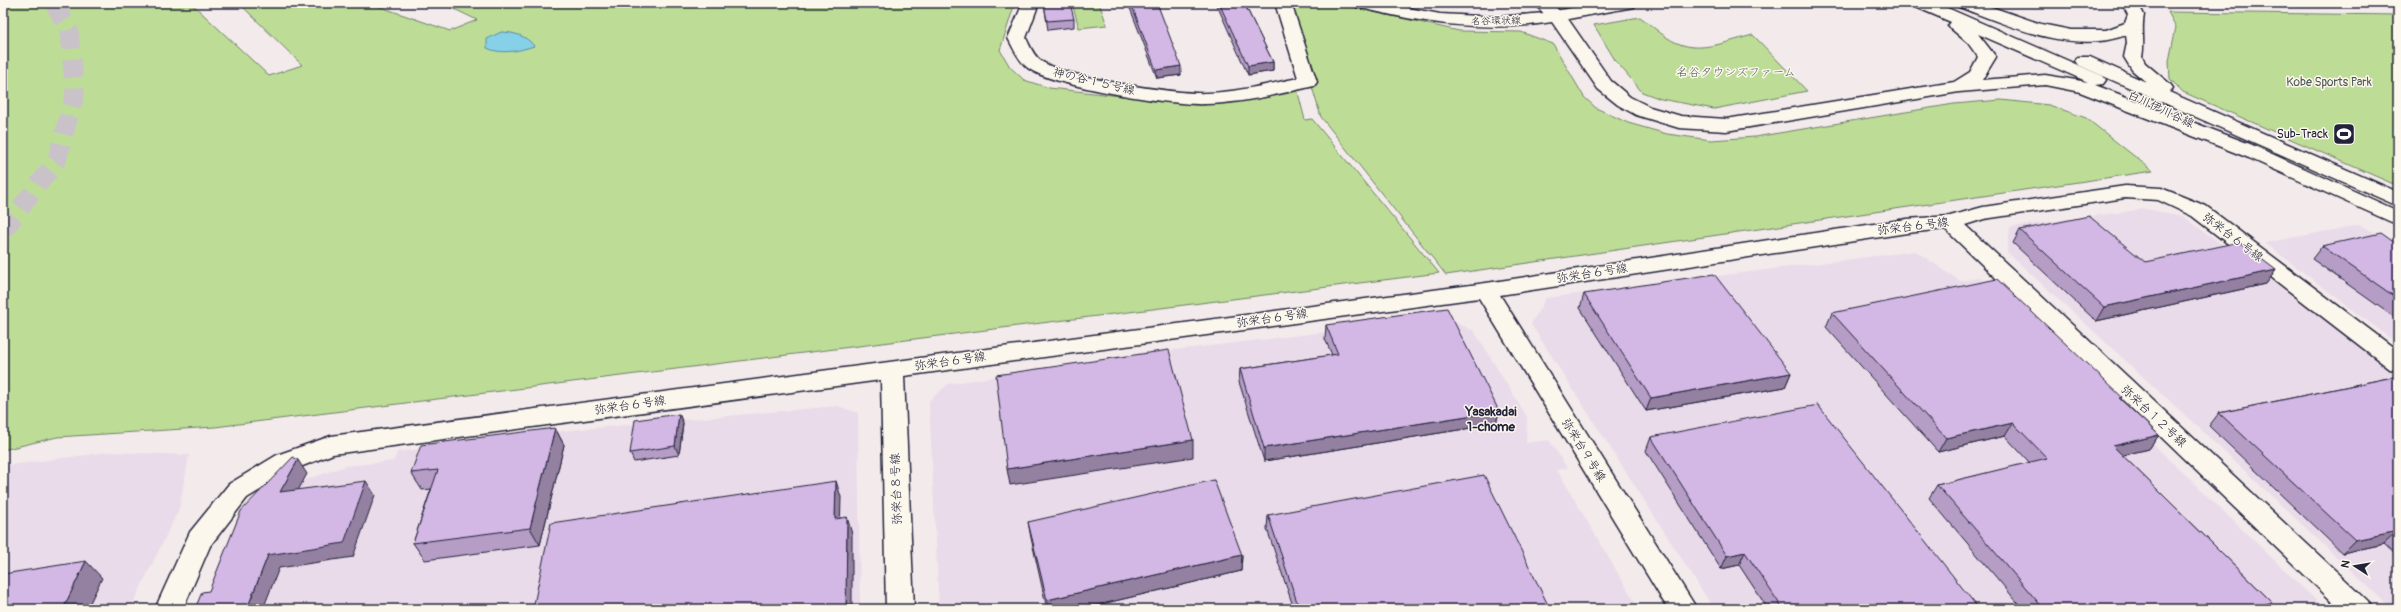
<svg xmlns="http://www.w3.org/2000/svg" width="2401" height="612" font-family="Pangolin,'Klee One',sans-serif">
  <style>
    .built { fill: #e9dbe9 }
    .green { fill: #bddd97; stroke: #708069 }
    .water { fill: #86d1e7; stroke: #5e8ba2 }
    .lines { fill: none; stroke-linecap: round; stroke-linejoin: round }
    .primary-tunnel { stroke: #c9c2c8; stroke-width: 19; stroke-dasharray: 19 10; stroke-linecap: butt }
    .street-casing { stroke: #22223b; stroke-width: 3 }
    .secondary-casing { stroke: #22223b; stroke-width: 3 }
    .street { fill: #fbf7ec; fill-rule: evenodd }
    .secondary { fill: #fbf7ec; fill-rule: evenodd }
    .wall { fill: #b59dc5; stroke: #22223b }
    .shaded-wall { fill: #9480a0; stroke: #22223b }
    .building { fill: #d3b7e5; stroke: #22223b }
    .labels { text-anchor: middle; stroke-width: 3; stroke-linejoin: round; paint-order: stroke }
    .far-street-label { font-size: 10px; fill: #22223b; stroke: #fbf7ec }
    .park-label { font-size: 12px; fill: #505a57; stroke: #fbf7ec }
    .street-label { font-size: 12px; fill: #22223b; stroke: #fbf7ec }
    .poi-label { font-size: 12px; fill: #22223b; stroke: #fbf7ec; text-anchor: end }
    .neighbourhood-label { font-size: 13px; font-weight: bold; fill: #22223b; stroke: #fbf7ec }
  </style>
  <rect width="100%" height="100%" fill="#f3eaeb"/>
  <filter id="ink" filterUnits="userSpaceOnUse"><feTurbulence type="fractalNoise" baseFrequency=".025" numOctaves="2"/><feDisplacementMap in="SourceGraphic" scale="8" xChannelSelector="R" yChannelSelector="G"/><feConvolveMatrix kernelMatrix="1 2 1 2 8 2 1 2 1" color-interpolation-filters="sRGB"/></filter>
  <g filter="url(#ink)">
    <!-- built -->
    <g class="built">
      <path d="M2146 209 2183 216 2398 374V609H2392L2198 427 2007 252 2010 227Z"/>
      <path d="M2359 225 2398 243V344L2265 243Z"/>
      <path d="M1915 251 1960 281 1980 278 2325 609H1714L1531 324 1546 298Z"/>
      <path d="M1446 318 1474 331 1527 417 1526 443 1549 440 1567 468 1557 470 1639 609H939L929 401 948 384 1175 350Z"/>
      <path d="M838 406 858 413 860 609H210L285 487 346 466 394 461 397 452 572 430Z"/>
      <path d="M109 452 189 455 179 509 130 609H3V466Z"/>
    </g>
    <!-- green -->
    <g class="green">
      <path d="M3 3H191L269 76 302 65 239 3H369L450 31 477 20 442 3H1015L1000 50 1010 67 1024 80 1049 88 1201 105 1297 89 1305 120 1312 119 1439 273 215 427 57 437 3 450Z"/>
      <path d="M1050 3H1099L1107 25 1079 28 1073 6 1049 8Z"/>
      <path d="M1287 3H1334L1459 31 1521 32 1553 44 1584 97 1596 108 1628 123 1667 134 1711 140 1755 137 1954 104 2001 100 2049 105 2086 118 2153 171 1446 275 1321 117Z"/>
      <path d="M2168 12 2398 15V186L2183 92 2170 79 2169 61 2176 27Z"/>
      <path d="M1640 17C1653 26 1667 41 1683 45 1704 52 1732 40 1753 35L1807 91 1714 109 1661 99 1642 92 1615 60 1594 25Z"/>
    </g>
    <!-- water -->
    <path class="water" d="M501 32C513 32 527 36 534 46 519 51 501 55 487 48V39Z"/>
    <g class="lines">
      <!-- primary-tunnel -->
      <path class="primary-tunnel" d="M3 231 57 160 75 94 69 30 54 3"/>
      <!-- street casing -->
      <g class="street-casing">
        <g id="street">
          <path d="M1023 3H1039L1026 38C1030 46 1033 55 1041 61 1062 77 1178 95 1207 93 1238 92 1268 84 1298 78L1275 3H1291L1317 82 1314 86C1280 94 1242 103 1206 104 1175 106 1051 86 1028 68 1019 61 1013 48 1008 38Z"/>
          <path d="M1534 3H1552L1563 15 1561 19H1549Z"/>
        </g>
      </g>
      <!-- secondary casing -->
      <g class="secondary-casing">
        <g id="secondary">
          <path d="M1355 3H1382L1440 14 1498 17 1544 13 1599 3H1636L1634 7 1628 8 1568 19 1611 81 1630 97 1650 107 1681 116 1726 119 1954 82 1970 72 1978 57 1968 43 1948 26 1951 22 1916 7 1914 3H1936L2103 76 2106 80 2103 84 2095 85 2250 144 2398 211V225L2249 158 2080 92 2045 85 1959 92 1726 131 1679 128 1636 115 1618 105 1598 89 1552 22C1486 33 1421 23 1357 7ZM1978 34 2088 82 2045 75 1982 80 1996 57Z"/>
          <path d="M1957 3H1980L2041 24 2071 30H2106L2125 23 2128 15 2122 3H2138L2144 15C2141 29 2145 42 2142 57L2145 63 2170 84 2173 88 2169 92 2398 192V206L2078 65 2075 61 2078 57H2090L2146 82 2132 70 2124 57 2127 43 2126 35C2071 55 2010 26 1959 7Z"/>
          <path d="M2125 186 2161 188 2206 206 2398 351V371L2390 369 2192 216 2158 200 2125 198 1984 219 1965 225 2368 601 2372 609H2340L1945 229 1907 233 1500 295 1697 609H1668L1479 298 904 376 914 609H886L881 380 333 454 295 469 247 498 210 546 183 609H155L190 532 229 484 277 455 331 436 1486 283 1907 219 1950 216 1983 207Z"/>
        </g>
      </g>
      <!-- street -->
      <use href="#street" class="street"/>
      <!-- secondary -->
      <use href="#secondary" class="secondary"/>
    </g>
    <!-- wall -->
    <g class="wall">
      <path d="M1128 3H1157L1181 75 1157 78Z"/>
      <path d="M1216 3H1244L1273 62V71L1248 75Z"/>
      <path d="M1044 4 1074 19V27L1048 30Z"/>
      <path d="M2020 230 2145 262 2276 270 2266 284 2096 321 2013 243Z"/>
      <path d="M2398 245V320L2312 259 2322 246Z"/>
      <path d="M1584 294 1791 373 1785 387 1646 411 1580 308Z"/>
      <path d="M1832 313 2122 397 2121 399 2159 435 2149 449 2122 455 2272 602 2265 609H2023L1929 498 1937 485 2030 463 2005 436 1938 452 1826 327Z"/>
      <path d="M1326 325 1499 411 1496 424 1264 461 1239 382 1240 369 1332 355 1325 339Z"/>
      <path d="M2398 376V557L2384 544 2342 553 2209 426 2219 413Z"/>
      <path d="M679 414 683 423 679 455 634 462 630 453Z"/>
      <path d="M555 428 564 445 540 545 425 560 413 543 431 489 422 490 411 473Z"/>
      <path d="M1651 437 1979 609H1768L1739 565 1721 569 1646 451Z"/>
      <path d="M1268 515 1550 609 1293 606 1267 529Z"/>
      <path d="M1028 522 1242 555 1241 571 1081 609H1047L1031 538Z"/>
    </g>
    <!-- shaded-wall -->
    <g class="shaded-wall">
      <path d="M1273 62V71L1248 75V66Z"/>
      <path d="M1181 66V75L1157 78 1156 70Z"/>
      <path d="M2276 270 2266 284 2096 321 2104 307Z"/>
      <path d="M1791 373 1785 387 1646 411 1651 398Z"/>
      <path d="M1499 411 1496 424 1264 461V448Z"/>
      <path d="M679 414 683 423 679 455 675 446Z"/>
      <path d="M2013 423 2005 436 1938 452 1946 438Z"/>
      <path d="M555 428 564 445 540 545 530 528Z"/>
      <path d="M2159 435 2149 449 2103 460 2113 446Z"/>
      <path d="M1193 440V457L1010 485 1007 469Z"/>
      <path d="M298 460 307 474 290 505 280 492Z"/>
      <path d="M366 481 375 495 353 557 279 568 263 609H247L268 555Z"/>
      <path d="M836 481 841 497 840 535 835 519Z"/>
      <path d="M847 517 852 534V609H846Z"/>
      <path d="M2398 531 2384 544 2342 553 2355 540Z"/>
      <path d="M1745 552 1739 565 1721 569 1727 556Z"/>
      <path d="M1242 555 1241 571 1081 609H1048L1047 600Z"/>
      <path d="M86 561 102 578 87 609H63Z"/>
      <path d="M2272 602 2265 609H2247Z"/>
    </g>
    <!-- building -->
    <g class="building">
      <path d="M1051 3H1070L1074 19 1047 21 1044 4Z"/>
      <path d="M1131 3H1157L1181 66 1156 70Z"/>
      <path d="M1219 3H1244L1273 62 1248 66Z"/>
      <path d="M2089 216 2145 262 2239 242 2276 270 2104 307 2020 230Z"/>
      <path d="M2381 233 2398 245V299L2322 246Z"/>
      <path d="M1714 274 1791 373 1651 398 1584 294Z"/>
      <path d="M1997 279 2122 397 2119 398 2159 435 2113 446 2272 602 2247 609H2044L1937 485 2047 458 2013 423 1946 438 1832 313Z"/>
      <path d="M1447 308 1499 411 1264 448 1240 369 1338 354 1326 325Z"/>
      <path d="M1169 350 1193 440 1007 469 996 375Z"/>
      <path d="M2398 376V531L2355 540 2219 413Z"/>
      <path d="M1818 405 1979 609H1783L1745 552 1727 556 1651 437Z"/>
      <path d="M679 414 675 446 630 453 635 420Z"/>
      <path d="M555 428 530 528 413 543 438 470 411 473 421 445Z"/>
      <path d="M293 457 298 460 280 492 366 481 344 543 268 555 247 609H195L202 592 209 591 241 511Z"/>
      <path d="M1484 475 1550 609H1282L1298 605 1268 515Z"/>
      <path d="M1214 480 1242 555 1047 600 1028 522Z"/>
      <path d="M836 481 835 519 847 517 846 609H533L551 523Z"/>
      <path d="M86 561 63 609H3V574Z"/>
    </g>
  </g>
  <!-- icons -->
  <defs>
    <g id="stadium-square" transform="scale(1.15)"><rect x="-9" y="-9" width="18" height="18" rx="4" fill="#22223b" stroke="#fbf7ec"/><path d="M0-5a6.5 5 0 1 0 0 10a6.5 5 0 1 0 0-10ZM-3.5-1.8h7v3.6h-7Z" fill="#fff"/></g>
  </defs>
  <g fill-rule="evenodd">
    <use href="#stadium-square" x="2344" y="134"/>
  </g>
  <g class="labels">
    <!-- far-street labels -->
    <g class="far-street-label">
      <text transform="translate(1496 20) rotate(-1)" y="4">名谷環状線</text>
    </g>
    <!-- park labels -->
    <g class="park-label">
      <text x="1736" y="76">名谷タウンズファーム</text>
      <text x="2329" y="86">Kobe Sports Park</text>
    </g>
    <!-- street labels -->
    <g class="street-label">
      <text transform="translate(1094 81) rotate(13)" y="4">神の谷１５号線</text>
      <text transform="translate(2161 109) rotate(25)" y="4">白川伊川谷線</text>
      <text transform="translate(1913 226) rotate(-7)" y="4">弥栄台６号線</text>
      <text transform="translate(2233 237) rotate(37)" y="4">弥栄台６号線</text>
      <text transform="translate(1592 273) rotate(-9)" y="4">弥栄台６号線</text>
      <text transform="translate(1272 318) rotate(-8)" y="4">弥栄台６号線</text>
      <text transform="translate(950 361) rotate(-8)" y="4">弥栄台６号線</text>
      <text transform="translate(630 405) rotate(-8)" y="4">弥栄台６号線</text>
      <text transform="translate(2154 416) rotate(43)" y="4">弥栄台１２号線</text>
      <text transform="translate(1584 450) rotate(58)" y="4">弥栄台９号線</text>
      <text transform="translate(896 489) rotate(-92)" y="4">弥栄台８号線</text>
    </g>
    <!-- poi labels -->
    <g class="poi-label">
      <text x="2328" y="138">Sub-Track</text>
    </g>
    <!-- neighbourhood labels -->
    <g class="neighbourhood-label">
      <text x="1491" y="416">Yasakadai<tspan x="1491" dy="15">1-chome</tspan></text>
    </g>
  </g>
  <!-- margin -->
  <rect width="2401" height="612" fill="none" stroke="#fbf7ec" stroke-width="16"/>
  <rect x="8" y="8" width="2385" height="596" fill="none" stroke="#22223b" stroke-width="1.5" filter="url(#ink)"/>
  <!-- north arrow -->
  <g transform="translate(2355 566) rotate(282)" stroke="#fbf7ec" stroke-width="3" paint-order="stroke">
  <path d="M0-3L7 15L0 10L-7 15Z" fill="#22223b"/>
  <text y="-6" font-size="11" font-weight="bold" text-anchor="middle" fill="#22223b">N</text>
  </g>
</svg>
